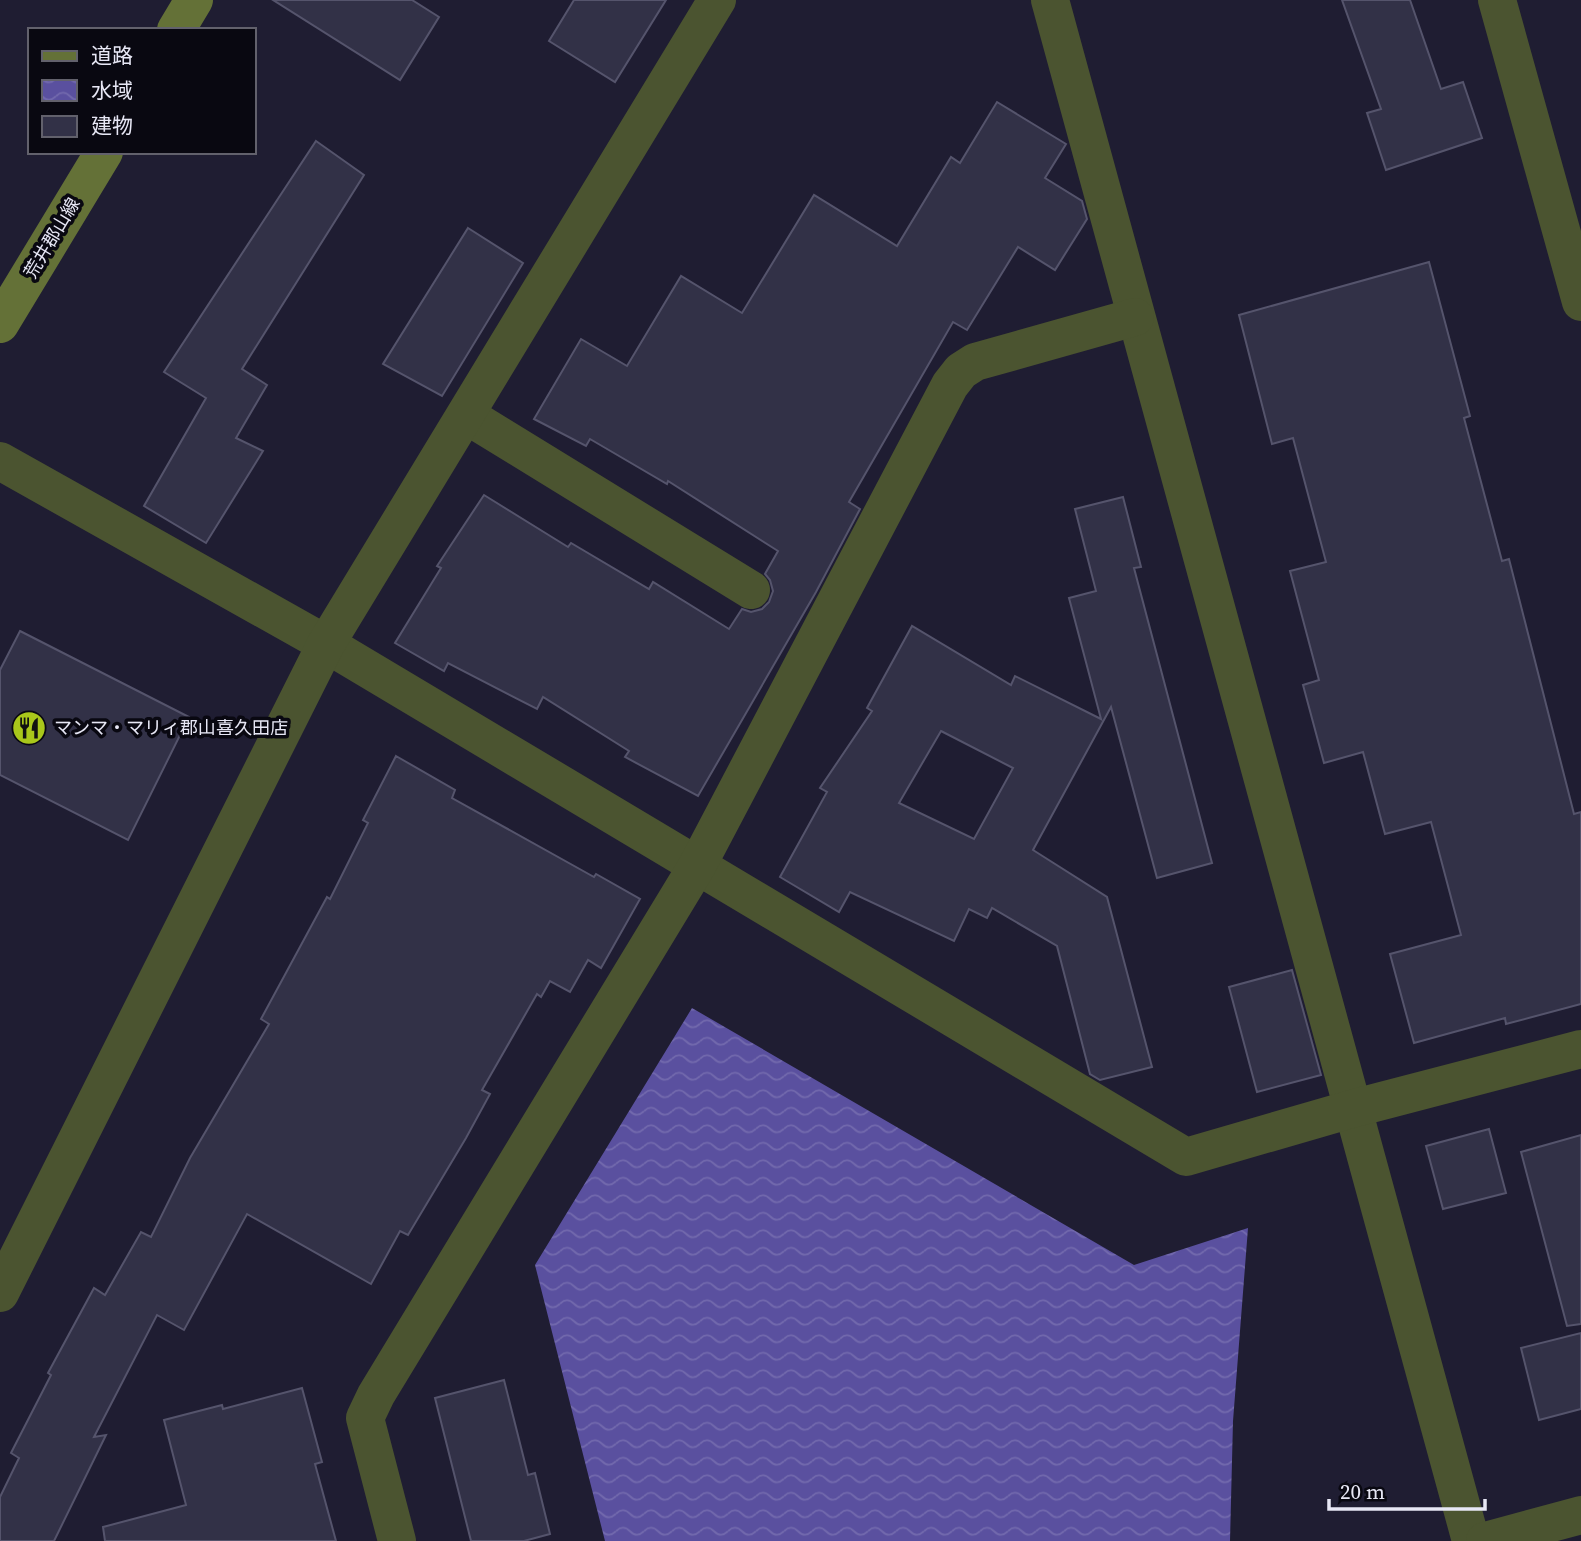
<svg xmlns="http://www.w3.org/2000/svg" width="1581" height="1541" font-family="'Source Serif 4','Noto Sans JP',serif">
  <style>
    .water { fill: url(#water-waves) }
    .building { fill: #323147; stroke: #55546c; stroke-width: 2; fill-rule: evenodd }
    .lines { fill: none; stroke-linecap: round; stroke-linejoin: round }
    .street { stroke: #4b5430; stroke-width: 38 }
    .secondary { stroke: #647137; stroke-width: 38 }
    .labels { text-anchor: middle; stroke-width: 7; stroke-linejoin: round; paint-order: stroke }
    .street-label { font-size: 18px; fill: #e7e7f5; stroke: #090811 }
    .poi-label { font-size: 18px; fill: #e7e7f5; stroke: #090811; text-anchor: start }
  </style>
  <defs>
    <pattern id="water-waves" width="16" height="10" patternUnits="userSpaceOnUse" patternTransform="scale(1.75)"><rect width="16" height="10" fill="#5a509f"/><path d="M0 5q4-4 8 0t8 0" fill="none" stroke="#7269ad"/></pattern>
  </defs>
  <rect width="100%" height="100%" fill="#1f1d32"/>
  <!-- water -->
  <path class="water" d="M692 1008 1134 1265 1248 1228 1233 1421 1230 1541H605L535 1265Z"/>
  <!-- building -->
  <g class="building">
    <path d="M273 0H412L439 17 400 80Z"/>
    <path d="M574 0H666L615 82 549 41Z"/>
    <path d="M1342 0H1410L1441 89 1463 82 1482 138 1386 170 1367 113 1381 109Z"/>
    <path d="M997 102 1066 144 1045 178 1082 201 1087 219 1055 270 1018 247 967 330 953 322 849 502 860 509 816 592 698 796 625 757 629 751 543 697 537 709 448 663 444 671 395 643 441 568 437 566 484 495 568 547 571 543 649 589 653 582 729 629 742 609 751 612 762 609 769 602 773 591 770 580 765 574 778 551 668 481 667 484 590 439 586 446 534 419 581 339 627 366 681 276 742 313 814 195 897 246 951 157 960 163Z"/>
    <path d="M316 141 364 175 242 369 267 385 236 438 263 451 206 543 144 506 206 398 164 372Z"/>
    <path d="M468 228 523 263 442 396 383 364Z"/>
    <path d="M1429 262 1470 416 1464 418 1502 561 1509 559 1574 814 1581 812V1004L1506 1024 1505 1018 1414 1043 1390 954 1461 935 1431 822 1385 834 1363 752 1324 763 1303 685 1319 680 1290 571 1326 562 1293 438 1272 444 1239 315Z"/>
    <path d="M1123 497 1141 567 1134 568 1212 863 1157 878 1111 707 1033 850 1107 897 1152 1067 1100 1080 1090 1074 1057 946 992 908 987 918 969 909 954 941 850 892 839 912 780 877 827 792 820 788 872 711 867 708 912 626 1011 685 1015 676 1101 719 1069 598 1096 591 1075 509ZM941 731 1013 768 974 839 899 803Z"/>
    <path d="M20 631 189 717 128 840 0 775V670Z"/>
    <path d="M396 756 455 790 452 798 594 877 596 874 640 899 601 968 588 960 570 992 550 981 541 997 537 994 482 1090 490 1094 466 1138 408 1235 400 1231 371 1284 247 1214 184 1330 157 1315 94 1437 106 1435 54 1541H0V1497L19 1458 11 1453 51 1375 48 1373 94 1288 105 1295 141 1232 151 1237 190 1158 269 1024 261 1019 327 897 330 899 368 823 363 820Z"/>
    <path d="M1292 970 1321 1075 1257 1092 1229 987Z"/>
    <path d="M1489 1129 1506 1193 1443 1209 1426 1146Z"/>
    <path d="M1581 1135V1324L1567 1326 1521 1152Z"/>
    <path d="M1581 1333V1409L1539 1420 1521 1348Z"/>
    <path d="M504 1380 528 1475 535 1473 550 1534 524 1541H471L435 1398Z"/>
    <path d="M302 1388 322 1462 315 1464 336 1541H105L103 1527 186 1505 164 1420 222 1405 223 1409Z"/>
  </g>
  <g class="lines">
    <!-- street -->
    <g class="street">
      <path d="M1050 0 1471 1541"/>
      <path d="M1497 0 1581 302"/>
      <path d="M466 415 751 590"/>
      <path d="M0 461 326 644 1186 1157 1355 1108 1581 1049"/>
      <path d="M0 1293 326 644 717 0"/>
      <path d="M397 1541 365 1418 376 1395 697 866 950 385 961 371 975 362 1135 317"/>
      <path d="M1485 1541 1581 1515"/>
    </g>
    <!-- secondary -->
    <g class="secondary">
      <path d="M176 30 194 0"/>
      <path d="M0 324 104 152"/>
    </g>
  </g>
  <!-- icons -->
  <defs>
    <g id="restaurant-disc" transform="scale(1.75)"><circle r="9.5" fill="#a9c71b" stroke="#090811"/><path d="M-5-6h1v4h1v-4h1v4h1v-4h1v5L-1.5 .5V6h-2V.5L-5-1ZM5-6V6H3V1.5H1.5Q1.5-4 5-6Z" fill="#111"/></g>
  </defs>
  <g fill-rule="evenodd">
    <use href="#restaurant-disc" x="29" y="728"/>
  </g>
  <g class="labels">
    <!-- street labels -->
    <g class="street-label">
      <text transform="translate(52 238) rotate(-59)" y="6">荒井郡山線</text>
    </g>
    <!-- poi labels -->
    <g class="poi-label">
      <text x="54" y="734">マンマ・マリィ郡山喜久田店</text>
    </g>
  </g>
  <!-- legend -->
  <rect x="28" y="28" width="228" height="126" fill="#090811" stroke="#62616c" stroke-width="2"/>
  <rect x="42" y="51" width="35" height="10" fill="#647137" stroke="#62616c" stroke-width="2"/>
  <text x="91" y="63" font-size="21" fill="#e7e7f5">道路</text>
  <rect x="42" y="80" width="35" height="21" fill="url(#water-waves)" stroke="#62616c" stroke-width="2"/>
  <text x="91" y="98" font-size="21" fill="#e7e7f5">水域</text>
  <rect x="42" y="116" width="35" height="21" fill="#323147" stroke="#62616c" stroke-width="2"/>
  <text x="91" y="133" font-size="21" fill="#e7e7f5">建物</text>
  <!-- scale -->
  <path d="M1329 1499v10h156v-10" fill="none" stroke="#e7e7f5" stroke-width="3.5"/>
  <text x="1340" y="1499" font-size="21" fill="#e7e7f5" stroke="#090811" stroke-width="5" paint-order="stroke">20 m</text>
</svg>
